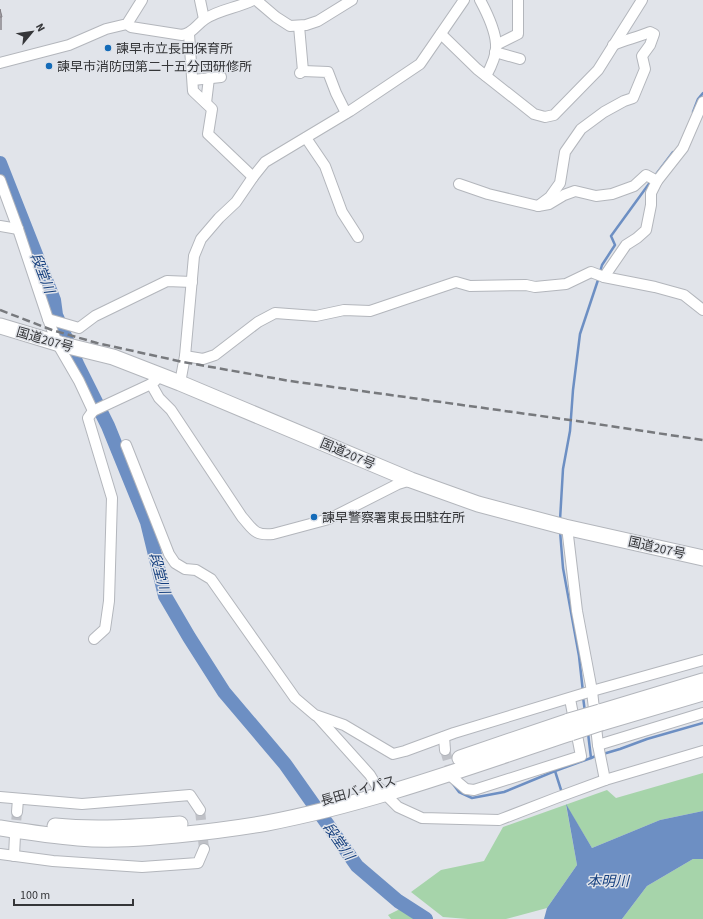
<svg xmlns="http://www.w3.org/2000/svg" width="703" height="919" font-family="'Source Sans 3','Noto Sans JP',sans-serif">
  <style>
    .green { fill: #a6d4aa }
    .water { fill: #6d8fc3 }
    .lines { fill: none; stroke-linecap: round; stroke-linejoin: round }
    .stream { stroke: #6d8fc3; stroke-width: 2.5 }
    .river { stroke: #6d8fc3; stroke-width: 14 }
    .minor-tunnel { stroke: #bfc1c7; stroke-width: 10; stroke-dasharray: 10 5; stroke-linecap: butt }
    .minor-casing { stroke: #b3b6bc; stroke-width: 12 }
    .highway-casing { stroke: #b3b6bc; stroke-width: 17 }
    .minor { stroke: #fff; stroke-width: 10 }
    .highway { stroke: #fff; stroke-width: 15 }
    .rail { stroke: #77797d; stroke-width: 2.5; stroke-dasharray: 8 4; stroke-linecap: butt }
    .highway-bridge-casing { stroke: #b3b6bc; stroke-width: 17; stroke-linecap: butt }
    .highway-bridge { stroke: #fff; stroke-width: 15 }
    .wall { fill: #9f9da3 }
    .building { fill: #b9b6bd; stroke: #827f84 }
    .poi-dot { fill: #146bb8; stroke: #e1e4ea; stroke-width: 1.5 }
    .labels { text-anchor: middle; stroke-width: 3; stroke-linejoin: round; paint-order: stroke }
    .poi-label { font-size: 13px; fill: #353639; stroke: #e1e4ea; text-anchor: start }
    .street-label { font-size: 13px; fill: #353639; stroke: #e1e4ea }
    .water-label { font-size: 14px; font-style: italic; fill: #16407f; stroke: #e1e4ea }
  </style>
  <rect width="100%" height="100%" fill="#e1e4ea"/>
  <!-- green -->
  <g class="green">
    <path d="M703 773V811L660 820 592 848 566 805 577 865 547 908 506 919H468L443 917 411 892 441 870 484 861 503 827 607 790 616 798Z"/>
    <path d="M693 859H703V919H622L647 886Z"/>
    <path d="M400 909 418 919H391L388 915Z"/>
  </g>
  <!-- water -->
  <path class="water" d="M566 804 592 848 660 820 703 811V859H693L647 886 622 919H544L547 908 577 865Z"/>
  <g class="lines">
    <!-- stream -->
    <g class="stream">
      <path d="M693 112 698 99 703 93"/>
      <path d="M654 177 673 152"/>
      <path d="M600 272 602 265 615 245 611 236 651 181"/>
      <path d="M560 520 563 469 570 431 573 390 580 334 599 277"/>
      <path d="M560 531 563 568 579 656 583 692"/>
      <path d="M583 697 585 712"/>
      <path d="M588 733 591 758 598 755"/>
      <path d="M603 754 620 749 647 739 703 723"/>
      <path d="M453 784 459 792 472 798 504 792 555 771"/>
      <path d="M562 793 555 771 591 758"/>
    </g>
    <!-- river -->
    <path class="river" d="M0 163 54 300 56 315 78 366 108 426 147 522 165 596 189 637 224 692 285 764 357 866 398 901 426 919"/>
    <!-- minor-tunnel -->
    <g class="minor-tunnel">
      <path d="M445 750 453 778"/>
      <path d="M200 810 204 849"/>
      <path d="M15 835 17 812"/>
    </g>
    <!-- minor casing -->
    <g class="minor-casing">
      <g id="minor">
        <path d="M200 0 204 19"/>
        <path d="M256 0 276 17 290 26 306 25 318 21 352 0"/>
        <path d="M480 0C487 13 495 29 496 44 497 54 491 67 486 76"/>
        <path d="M127 24 131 27 182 35C193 33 196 25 205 19 220 9 238 8 253 0"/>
        <path d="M299 26 303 71 300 73"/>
        <path d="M189 34 193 91 212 109 208 134 253 177"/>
        <path d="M441 34 477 69 534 114 545 117 554 115 598 70 642 0"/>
        <path d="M496 45 518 34V0"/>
        <path d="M495 52 520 59"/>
        <path d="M0 63 69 45 106 29 127 24 142 0"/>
        <path d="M303 71 328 72 336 93 346 113"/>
        <path d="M193 80 221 77"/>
        <path d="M206 103 209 78"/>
        <path d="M306 138 325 166 342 212 358 237"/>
        <path d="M0 180 18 229 48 319 57 343 79 381 93 411"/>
        <path d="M459 184 488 194 538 206 549 204 564 195 575 191 596 196 612 194 634 186 646 175 657 181"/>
        <path d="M538 206 550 197 560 183 565 152 581 129 604 112 624 101 633 98 645 69 642 56 650 45 654 34 650 32C638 37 625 40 613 45"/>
        <path d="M0 226 18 229"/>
        <path d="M604 277 626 245 637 238 646 230 651 205V193L657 181 683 148 703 102"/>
        <path d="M48 319 79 328 95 316 167 281 192 282"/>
        <path d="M185 356 203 359 215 355 258 322 275 313 316 316 344 310 370 311 456 282 470 286 526 285 535 287 566 284 591 272 604 277 655 287 684 295 703 310"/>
        <path d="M180 383 185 356 194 256 201 239 219 218 236 202 253 177 265 162 350 111 420 64 464 0"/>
        <path d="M151 384 159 398 171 410 242 517C253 529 254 536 273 534L329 519 398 484 411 480"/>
        <path d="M126 445 169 554 175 563 185 569 196 570 211 579 295 698 315 715 344 725 393 754 405 751 454 733 592 691 703 660"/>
        <path d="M567 527 577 611 592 691 598 745 605 780"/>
        <path d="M94 639 105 629 109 601 112 498 88 418 93 411 151 384 156 380"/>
        <path d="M317 716 370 775 376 785 398 807 422 818 499 820 556 798 605 780 703 751"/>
        <path d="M444 737 445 750"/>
        <path d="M598 745 703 713"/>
        <path d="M453 778 466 789 474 790 581 756 570 699"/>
        <path d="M0 797 82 804 190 795 200 810"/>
        <path d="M17 812 18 799"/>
        <path d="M0 854 53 861 142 867 198 863 204 849"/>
        <path d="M14 856 15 835"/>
      </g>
    </g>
    <!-- highway casing -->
    <g class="highway-casing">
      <g id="highway">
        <path d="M0 326 60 344 113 357 180 383 411 480 478 504 565 527 703 558"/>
        <path d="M600 712 703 681"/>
        <path d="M601 723 703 693"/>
        <path d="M460 758 569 721"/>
        <path d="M55 826C95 830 140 827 180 824"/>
        <path d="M0 828C26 832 52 836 78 838 111 841 145 838 177 835 207 832 238 828 267 823 371 803 471 766 571 733"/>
      </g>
    </g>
    <!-- minor -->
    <use href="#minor" class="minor"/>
    <!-- highway -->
    <use href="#highway" class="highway"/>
    <!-- rail -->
    <path class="rail" d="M0 310 52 330 97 343 183 362 290 381 577 421 703 440"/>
    <!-- highway-bridge casing -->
    <g class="highway-bridge-casing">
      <g id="highway-bridge">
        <path d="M569 721 600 712"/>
        <path d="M571 733 601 723"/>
      </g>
    </g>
    <!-- highway-bridge -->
    <use href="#highway-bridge" class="highway-bridge"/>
  </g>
  <!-- wall -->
  <path class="wall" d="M0 9 2 17V30H0Z"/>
  <!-- building -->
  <path class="building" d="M0 9 2 17H0Z"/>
  <!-- markers -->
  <g class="poi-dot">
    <circle cx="108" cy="48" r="4"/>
    <circle cx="49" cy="66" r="4"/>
    <circle cx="314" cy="517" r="4"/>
  </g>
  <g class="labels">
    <!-- poi labels -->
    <g class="poi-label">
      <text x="116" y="53">諫早市立長田保育所</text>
      <text x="57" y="71">諫早市消防団第二十五分団研修所</text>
      <text x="322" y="522">諫早警察署東長田駐在所</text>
    </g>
    <!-- street labels -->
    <g class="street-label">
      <text transform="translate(45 339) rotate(16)" y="5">国道207号</text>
      <text transform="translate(348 453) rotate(23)" y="5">国道207号</text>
      <text transform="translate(657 547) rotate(13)" y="5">国道207号</text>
      <text transform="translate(358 790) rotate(-16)" y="5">長田バイパス</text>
    </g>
    <!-- water labels -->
    <g class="water-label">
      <text transform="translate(43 273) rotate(69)" y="5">段堂川</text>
      <text transform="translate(160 573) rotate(75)" y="5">段堂川</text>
      <text transform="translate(339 841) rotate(55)" y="5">段堂川</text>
      <text x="608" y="886">本明川</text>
    </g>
  </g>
  <!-- north arrow -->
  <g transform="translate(32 32) rotate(61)" stroke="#e1e4ea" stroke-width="3" paint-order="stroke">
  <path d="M0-3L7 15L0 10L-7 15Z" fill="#353639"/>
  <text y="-6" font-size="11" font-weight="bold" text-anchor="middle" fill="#353639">N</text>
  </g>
  <!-- scale -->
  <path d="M14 899v6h119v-6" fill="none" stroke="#353639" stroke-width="2"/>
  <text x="20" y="899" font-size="12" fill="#353639" stroke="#e1e4ea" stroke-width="3" paint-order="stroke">100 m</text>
</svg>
